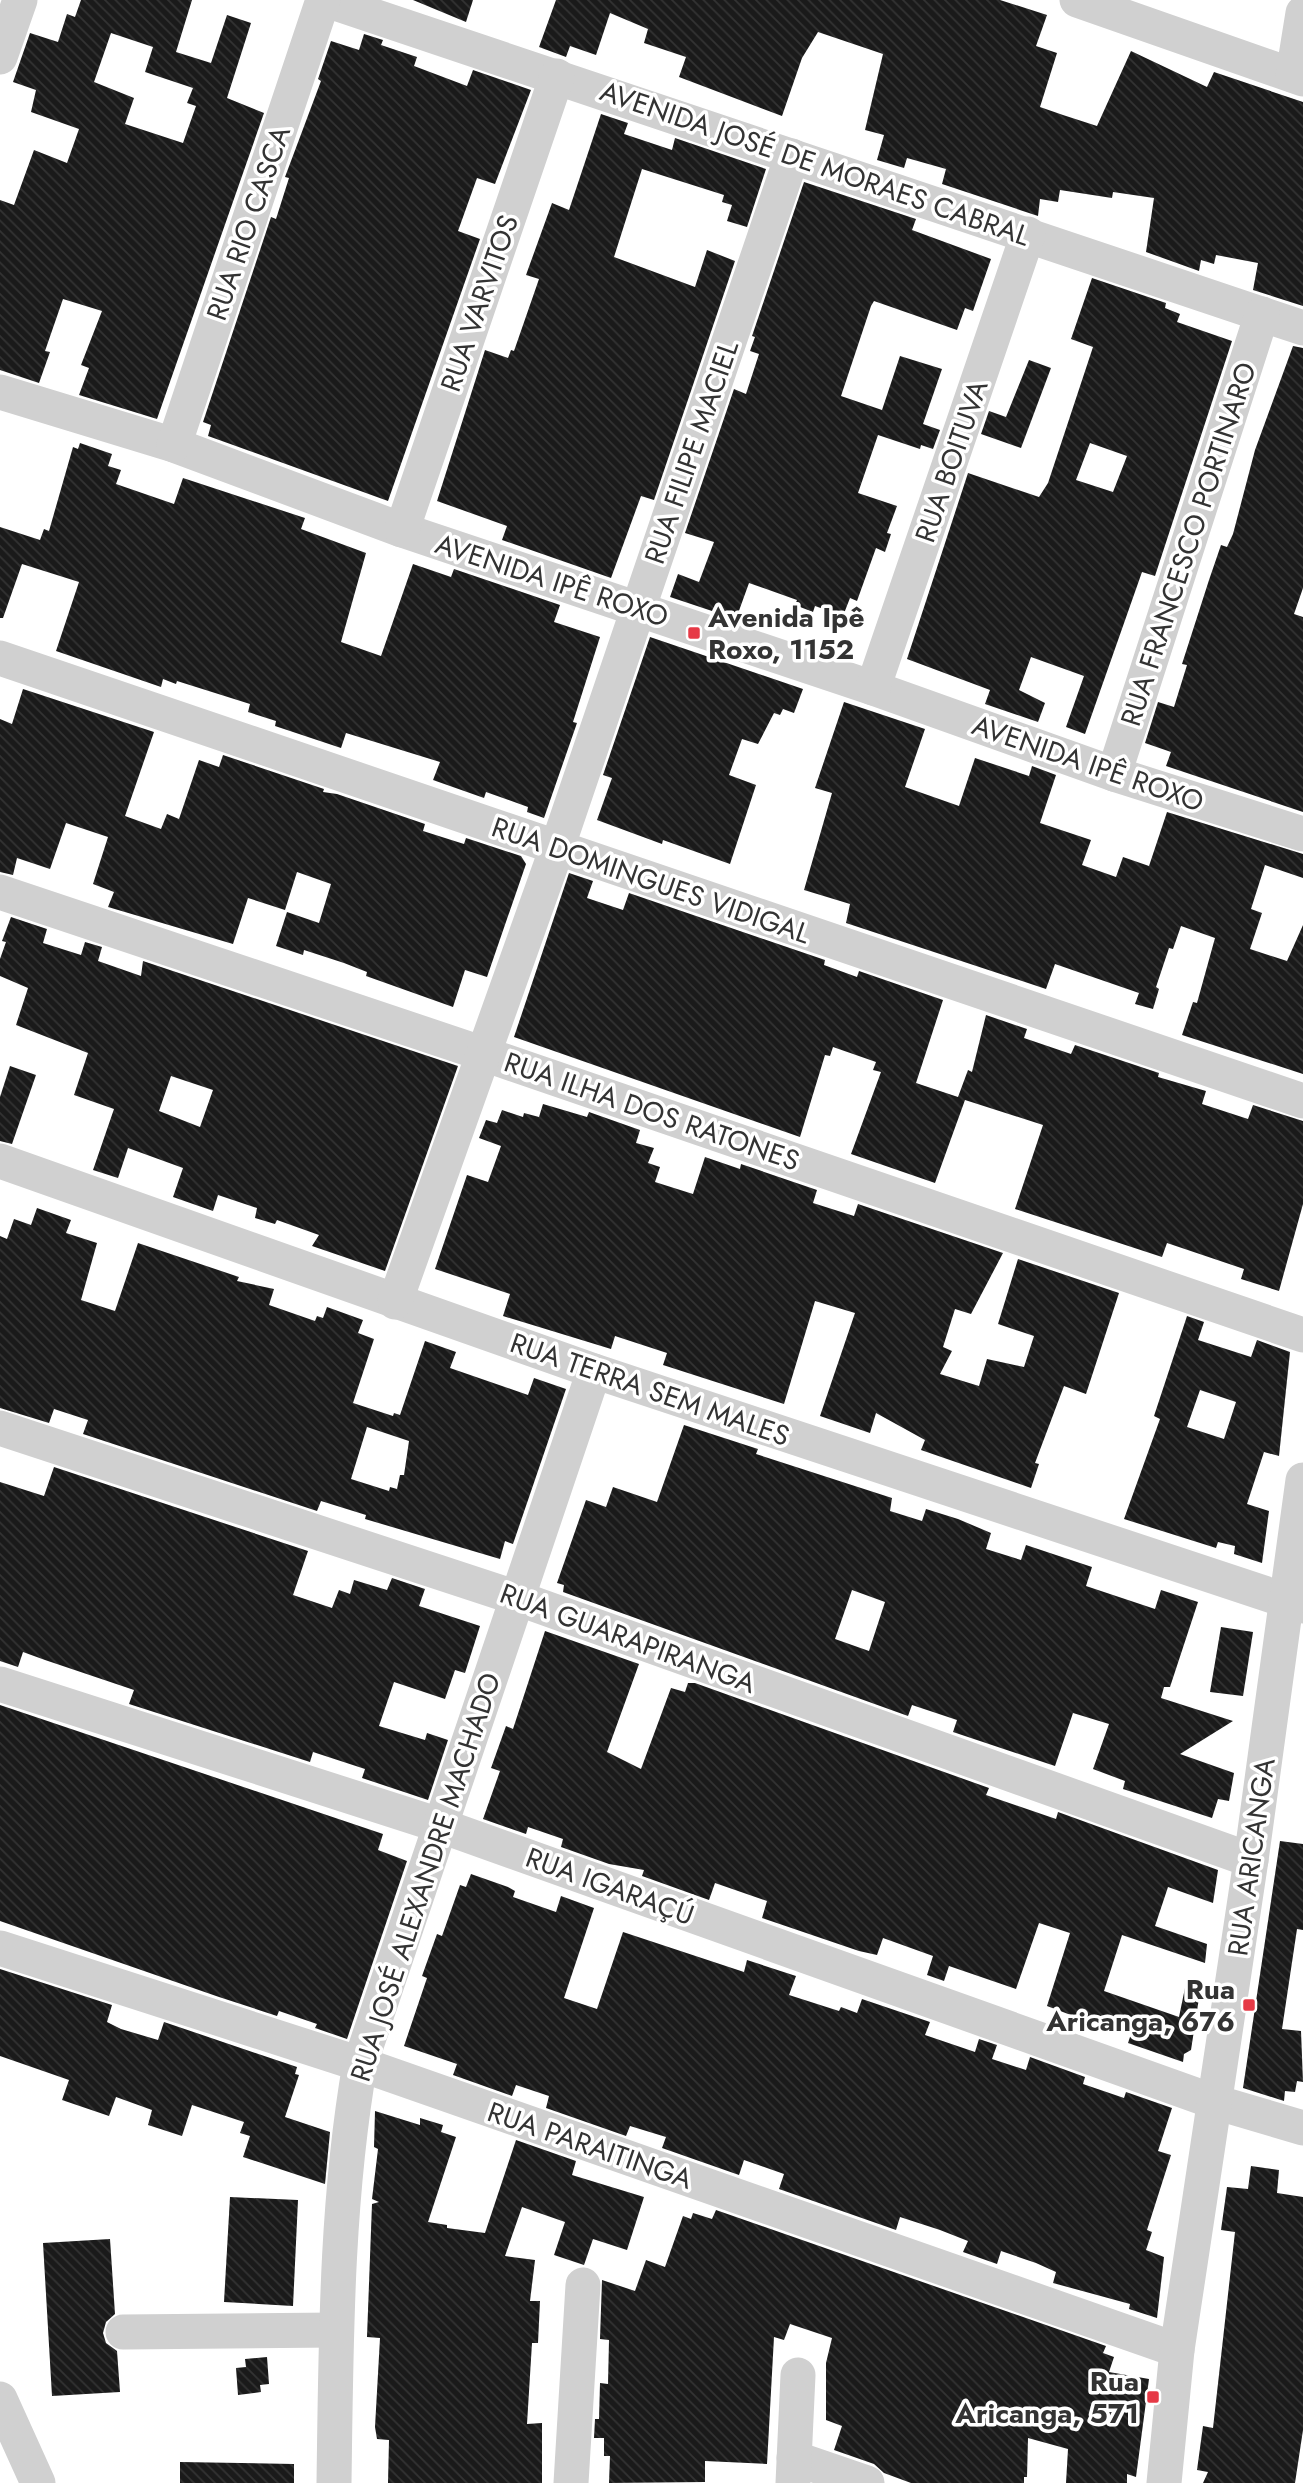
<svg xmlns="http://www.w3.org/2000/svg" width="1303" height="2483" font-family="Jost,sans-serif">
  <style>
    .building { fill: url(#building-back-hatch); fill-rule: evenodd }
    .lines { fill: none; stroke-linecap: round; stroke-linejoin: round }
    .minor { stroke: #d0d0d0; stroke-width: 35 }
    .poi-dot { fill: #e63946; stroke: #fff; stroke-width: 2.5 }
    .labels { text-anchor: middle; stroke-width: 7; stroke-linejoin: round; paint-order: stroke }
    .street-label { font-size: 28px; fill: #333; stroke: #fff }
    .poi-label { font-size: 28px; font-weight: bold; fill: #333; stroke: #fff; text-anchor: end }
  </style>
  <defs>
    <pattern id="building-back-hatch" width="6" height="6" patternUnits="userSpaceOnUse" patternTransform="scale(1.75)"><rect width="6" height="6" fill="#1a1a1a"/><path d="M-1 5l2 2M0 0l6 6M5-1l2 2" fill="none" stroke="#333"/></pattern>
  </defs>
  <rect width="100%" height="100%" fill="#fff"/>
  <!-- building -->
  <g class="building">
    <path d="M81 0H192L176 52 211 63 227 15 251 23 227 98 264 113 157 419 79 395 89 368 81 365 102 311 63 299 45 351 50 352 39 383 0 370V200L14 205 34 150 67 163 79 129 31 112 36 90 13 82 30 33 58 42 67 14 75 17ZM111 33 153 47 145 72 193 88 187 103 196 106 183 143 125 124 134 98 94 82Z"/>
    <path d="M413 0H473L466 22Z"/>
    <path d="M556 0H1000L1047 15 1036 46 1057 53 1040 107 1063 115 1097 126 1131 51 1207 87 1214 72 1303 102V306L1253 290 1258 263 1216 255 1214 264 1201 260 1199 271 1146 252 1154 198 1113 192 1112 198 1060 190 1058 202 1040 199 1038 216 942 184 946 169 907 158 904 168 877 160 884 135 865 130 883 54 818 32 802 58 782 116 679 77 686 57 644 43 648 29 610 13 596 55 570 46 566 57 539 47Z"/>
    <path d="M364 34 383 40 381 45 417 57 414 66 467 86 473 70 531 90 495 184 477 178 458 231 480 239 388 501 208 436 211 425 203 422 271 217 276 219 289 178 285 177 321 81 318 79 331 41 359 50Z"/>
    <path d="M601 114 628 123 624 134 672 150 675 138 766 169 747 227 727 221 732 205 722 202 724 195 642 169 614 257 695 287 707 250 735 261 654 500 641 496 611 578 502 540 507 526 437 501 485 350 508 358 511 350 514 351 539 279 526 275 552 203 569 210Z"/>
    <path d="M804 182 916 219 912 230 991 259 973 311 965 308 957 330 874 301 871 306 841 396 882 410 900 356 942 369 923 424 940 430 933 449 921 445 920 449 878 435 858 493 897 506 887 533 891 534 885 552 876 548 857 601 850 598 843 616 815 606 813 612 795 605 797 600 749 583 736 619 670 597 678 574 699 582 714 542 685 533 734 389 746 394 759 354 750 351 755 337 752 336Z"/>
    <path d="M1092 278 1166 303 1165 308 1180 314 1177 322 1232 341 1155 576 1142 572 1085 734 1066 727 1084 676 1031 657 1019 690 1045 703 1038 722 985 704 990 690 907 659 968 473 1039 497 1048 483 1093 347 1071 339ZM1090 443 1127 456 1113 492 1076 480Z"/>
    <path d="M1293 346 1303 348V588L1294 614 1303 617V812L1166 766 1171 752 1145 743 1158 702 1174 707 1187 665 1182 664 1209 580 1221 545 1227 547 1233 534 1255 450Z"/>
    <path d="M1029 360 1051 368 1021 448 981 434 989 411 1006 417Z"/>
    <path d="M80 443 112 454 108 466 121 470 116 484 174 504 183 478 305 518 301 529 366 553 341 642 381 656 413 564 451 577 454 569 560 605 554 622 600 637 573 722 577 723 544 818 527 812 528 807 486 792 484 798 433 780 440 762 346 733 341 748 275 726 276 721 248 712 250 704 177 681 176 684 163 679 161 687 56 651 79 582 22 564 3 618H0V527L40 540 44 529 49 531 73 447 78 449Z"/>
    <path d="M650 637 803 689 794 713 783 709 780 715 774 713 758 744 742 739 729 775 756 785 730 864 663 840 662 844 597 820 612 778 603 775Z"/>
    <path d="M23 689 154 732 125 816 161 829 167 814 179 819 199 760 219 767 223 755 324 789 323 792 337 794 425 824 423 831 464 844 466 838 521 856 526 864 487 977 465 970 453 1007 366 976 367 972 344 963 304 950 303 955 276 946 287 912 319 923 331 884 297 872 285 910 248 898 233 944 108 907 114 892 93 884 108 837 66 823 50 869 17 858 13 875 0 872V719L12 724Z"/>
    <path d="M844 702 925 729 905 787 959 806 975 758 1029 776 1032 766 1056 775 1040 823 1091 840 1082 865 1116 877 1123 857 1149 866 1167 812 1303 854V878L1265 865 1251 909 1262 913 1250 949 1287 961 1303 925V1074L1182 1035 1193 1002 1197 1003 1215 938 1181 926 1173 949 1169 948 1156 987 1159 989 1153 1009 1135 1004 1139 993 1055 964 1046 989 846 923 850 904 804 890 832 793 815 788Z"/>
    <path d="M569 873 593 881 587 898 623 910 629 893 825 960 824 965 857 977 859 971 943 1000 916 1083 958 1097 968 1070 972 1072 986 1015 1027 1029 1024 1038 1071 1054 1075 1045 1159 1073 1158 1077 1206 1091 1202 1104 1248 1119 1253 1105 1303 1121V1204L1279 1291 1241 1279 1244 1269 1167 1243 1162 1257 1015 1209 1043 1125 965 1100 935 1183 851 1154 881 1072 873 1070 876 1062 833 1047 830 1056 825 1055 800 1137 514 1037Z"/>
    <path d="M11 917 47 929 43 943 81 955 85 942 102 947 98 961 141 976 143 961 458 1066 385 1271 312 1246 319 1235 277 1220 275 1224 255 1218 257 1208 218 1195 213 1211 173 1197 183 1168 128 1148 118 1178 93 1170 114 1109 74 1095 88 1053 16 1025 28 988 0 976V959L6 942 2 941ZM171 1076 213 1090 200 1127 159 1111Z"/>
    <path d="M10 1066 36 1075 12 1144 0 1141V1097Z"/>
    <path d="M543 1104 587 1117 589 1112 640 1130 636 1143 654 1148 648 1163 660 1167 655 1182 693 1194 705 1157 740 1169 741 1164 817 1190 813 1203 854 1216 858 1204 1003 1253 971 1314 955 1309 943 1347 952 1351 940 1374 979 1386 987 1359 1024 1367 1034 1336 998 1324 1018 1259 1119 1293 1086 1394 1064 1386 1035 1463 1039 1464 1031 1488 921 1450 925 1440 876 1413 870 1433 820 1416 855 1313 815 1301 784 1404 663 1365 667 1353 615 1336 611 1349 503 1316 510 1294 435 1269 467 1175 488 1182 501 1146 479 1138 486 1120 497 1123 502 1110 523 1117 524 1113 539 1117Z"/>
    <path d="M37 1208 71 1220 66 1233 97 1243 81 1300 115 1311 138 1243 239 1277 237 1281 274 1289 269 1305 315 1321 317 1316 323 1318 327 1307 363 1320 358 1333 374 1339 353 1403 393 1416 394 1413 400 1415 425 1341 456 1352 450 1368 528 1395 534 1378 566 1389 513 1544 505 1541 500 1559 365 1519 366 1515 321 1501 317 1511 83 1434 88 1420 54 1409 49 1423 0 1408V1236L7 1239 14 1219 31 1225ZM367 1427 409 1441 404 1475H400L397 1489 390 1487 389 1491 351 1479Z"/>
    <path d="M1187 1316 1204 1322 1198 1340 1251 1357 1257 1340 1290 1352 1279 1456 1264 1452 1247 1504 1269 1511 1262 1563 1234 1554 1235 1546 1218 1542 1216 1548 1124 1519 1160 1419 1154 1416ZM1200 1390 1236 1402 1224 1439 1187 1427Z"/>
    <path d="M684 1425 758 1449 756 1454 892 1498 890 1511 922 1521 926 1509 958 1519 991 1533 986 1549 1021 1560 1026 1545 1092 1567 1086 1586 1155 1609 1161 1590 1198 1602 1170 1687H1164L1161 1698 1233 1721 1180 1754 1234 1773 1229 1801 1218 1799 1212 1818 1123 1789 1125 1781 1093 1769 1109 1724 1073 1713 1055 1766 953 1732 957 1720 912 1705 908 1716 563 1592 564 1585 557 1583 586 1500 606 1507 613 1487 657 1502ZM852 1590 885 1602 869 1651 835 1639Z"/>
    <path d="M54 1467 308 1551 293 1595 332 1608 339 1590 350 1594 354 1580 387 1590 392 1578 425 1589 419 1606 480 1626 465 1673 455 1670 445 1699 394 1682 379 1726 425 1740 427 1733 448 1740 428 1800 362 1778 365 1769 313 1752 310 1762 129 1704 134 1690 45 1660 23 1652 18 1667 0 1661V1482L44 1496Z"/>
    <path d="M1221 1627 1253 1632 1243 1696 1210 1692Z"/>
    <path d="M545 1631 639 1664 607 1752 641 1769 671 1688 685 1692 688 1683H695L989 1788 986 1795 1056 1819 1058 1812 1218 1870 1213 1903 1168 1887 1155 1926 1207 1944 1205 1963 1122 1935 1104 1991 1179 2017 1186 1983 1201 1985 1191 2050 1184 2054 1183 2062 1128 2043 1132 2031 1095 2019 1084 2020 1047 2006 1070 1933 1039 1923 1016 1989 949 1966 944 1981 927 1975 933 1956 883 1938 877 1955 859 1951 762 1918 767 1901 715 1883 709 1900 642 1876 644 1870 609 1864 561 1847 563 1839 528 1827 526 1834 483 1819 500 1771 491 1768 506 1726 513 1729Z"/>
    <path d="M0 1705 383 1834 378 1850 407 1861 347 2039 315 2028 317 2024 279 2011 277 2016 219 1997 0 1921Z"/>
    <path d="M1280 1841 1303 1844V1930L1297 1929 1282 2029 1301 2031 1303 2082 1297 2081 1295 2092 1285 2091 1284 2101 1243 2088Z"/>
    <path d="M471 1874 508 1887 515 1891 513 1897 556 1912 561 1896 594 1908 564 1998 597 2009 623 1932 744 1972 747 1960 796 1976 789 1995 839 2011 841 2007 857 2013 862 1999 930 2022 925 2035 975 2052 979 2039 997 2045 992 2059 1026 2070 1030 2057 1085 2077 1083 2084 1124 2098 1126 2092 1172 2108 1158 2151 1171 2155 1147 2230 1152 2232 1146 2250 1164 2257 1157 2318 1129 2309 1130 2304 1053 2283 1056 2272 1036 2263 1001 2251 997 2264 963 2252 968 2241 940 2230 900 2217 896 2230 779 2189 784 2174 744 2160 739 2175 662 2148 666 2137 630 2126 626 2136 546 2108 549 2096 516 2085 512 2096 453 2075 457 2064 404 2046 427 1978 422 1976 437 1934 442 1936 460 1885 466 1887Z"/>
    <path d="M0 1969 112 2005 107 2022 121 2029 158 2040 164 2022 297 2067 295 2074 299 2075 285 2117 330 2132 325 2184 243 2157 250 2136 240 2133 244 2122 192 2105 182 2136 148 2125 152 2110 116 2097 109 2116 62 2100 69 2080 0 2056Z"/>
    <path d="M375 2111 420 2125V2118L443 2125 441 2132 456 2137 428 2222 447 2225V2228L485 2233 516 2140 576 2161 572 2175 644 2197 627 2250 593 2239 584 2265 554 2255 565 2222 522 2207 505 2256 535 2260 530 2301H540L538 2343H532L527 2424 542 2423V2483H388L389 2440 377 2439 375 2427 380 2338 367 2337 372 2204 379 2202 372 2199 378 2149 374 2147Z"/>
    <path d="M1251 2166 1279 2170 1277 2193 1303 2197V2430L1295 2483H1203L1208 2472 1197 2470 1203 2426 1213 2428 1235 2232 1221 2230 1227 2187 1248 2189Z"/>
    <path d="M230 2197 298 2200 293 2306 224 2302Z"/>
    <path d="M716 2210 1106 2346 1103 2353 1114 2357 1109 2372 1149 2379 1136 2477 1127 2474V2483H1066L1068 2449 1028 2438 1027 2477H1024V2483H911L884 2473 874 2464 834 2450 842 2426 826 2420V2363L832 2338 790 2324 784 2340 774 2337 767 2464 705 2461V2482L609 2483 610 2456H604V2438H594L595 2419H599L600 2383 608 2384 609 2340 600 2339 602 2280 635 2291 646 2260 665 2267 683 2216 691 2219 693 2213 712 2219Z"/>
    <path d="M110 2239 115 2314 106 2322 103 2333 106 2343 117 2351 120 2392 52 2396 43 2243Z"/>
    <path d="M267 2357 269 2384 260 2385 261 2392 238 2395 236 2368 246 2367 245 2359Z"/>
    <path d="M180 2462 294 2464V2483H180Z"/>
  </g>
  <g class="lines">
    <!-- minor -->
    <g class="minor">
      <path d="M326 0 1303 328"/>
      <path d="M1077 0 1303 79"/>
      <path d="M0 57 20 0"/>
      <path d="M1293 75 1303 13"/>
      <path d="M0 392 174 445 402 530 873 688 1114 774 1303 834"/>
      <path d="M174 445 323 0"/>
      <path d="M402 530 557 76"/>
      <path d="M0 658 1303 1101"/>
      <path d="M873 688 1028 234"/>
      <path d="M1114 774 1262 314"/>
      <path d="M0 892 484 1054 1303 1335"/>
      <path d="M0 1161 594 1371 1303 1606"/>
      <path d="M395 1302 557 848 792 156"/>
      <path d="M0 1428 517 1598 1251 1860"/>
      <path d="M0 1684 439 1825 1215 2102 1303 2128"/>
      <path d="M0 1948 360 2064 1177 2350"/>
      <path d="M123 2332 336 2330"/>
      <path d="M0 2399 38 2483"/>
      <path d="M794 2458 867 2483"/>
      <path d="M334 2483C336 2343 336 2202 360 2064L594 1371"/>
      <path d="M571 2483 583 2285"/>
      <path d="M793 2483 798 2375"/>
      <path d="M1164 2483 1177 2350 1251 1860 1303 1480"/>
    </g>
  </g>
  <!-- markers -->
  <g class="poi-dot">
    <rect x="687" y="626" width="14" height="14" rx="3.5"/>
    <rect x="1242" y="1998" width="14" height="14" rx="3.5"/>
    <rect x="1146" y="2390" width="14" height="14" rx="3.5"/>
  </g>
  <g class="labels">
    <!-- street labels -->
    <g class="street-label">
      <text transform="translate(815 163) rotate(19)" y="10">AVENIDA JOSÉ DE MORAES CABRAL</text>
      <text transform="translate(248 223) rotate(-71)" y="10">RUA RIO CASCA</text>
      <text transform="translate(479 303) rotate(-71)" y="10">RUA VARVITOS</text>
      <text transform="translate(691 452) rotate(-71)" y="10">RUA FILIPE MACIEL</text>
      <text transform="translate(951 461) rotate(-71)" y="10">RUA BOITUVA</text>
      <text transform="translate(1188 544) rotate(-72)" y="10">RUA FRANCESCO PORTINARO</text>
      <text transform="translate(552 580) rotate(18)" y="10">AVENIDA IPÊ ROXO</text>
      <text transform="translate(1088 763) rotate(19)" y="10">AVENIDA IPÊ ROXO</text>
      <text transform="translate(651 880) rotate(19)" y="10">RUA DOMINGUES VIDIGAL</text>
      <text transform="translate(652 1111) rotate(19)" y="10">RUA ILHA DOS RATONES</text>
      <text transform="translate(650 1389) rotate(19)" y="10">RUA TERRA SEM MALES</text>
      <text transform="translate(628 1638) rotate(20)" y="10">RUA GUARAPIRANGA</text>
      <text transform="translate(1251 1857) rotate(-82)" y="10">RUA ARICANGA</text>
      <text transform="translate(425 1877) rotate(-72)" y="10">RUA JOSÉ ALEXANDRE MACHADO</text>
      <text transform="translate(610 1886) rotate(20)" y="10">RUA IGARAÇÚ</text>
      <text transform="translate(590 2145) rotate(19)" y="10">RUA PARAITINGA</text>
    </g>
    <!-- poi labels -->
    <g class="poi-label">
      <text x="708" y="627" text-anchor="start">Avenida Ipê<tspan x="708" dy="32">Roxo, 1152</tspan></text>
      <text x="1235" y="1999">Rua<tspan x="1235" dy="32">Aricanga, 676</tspan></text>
      <text x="1139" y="2391">Rua<tspan x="1139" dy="32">Aricanga, 571</tspan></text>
    </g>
  </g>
</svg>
